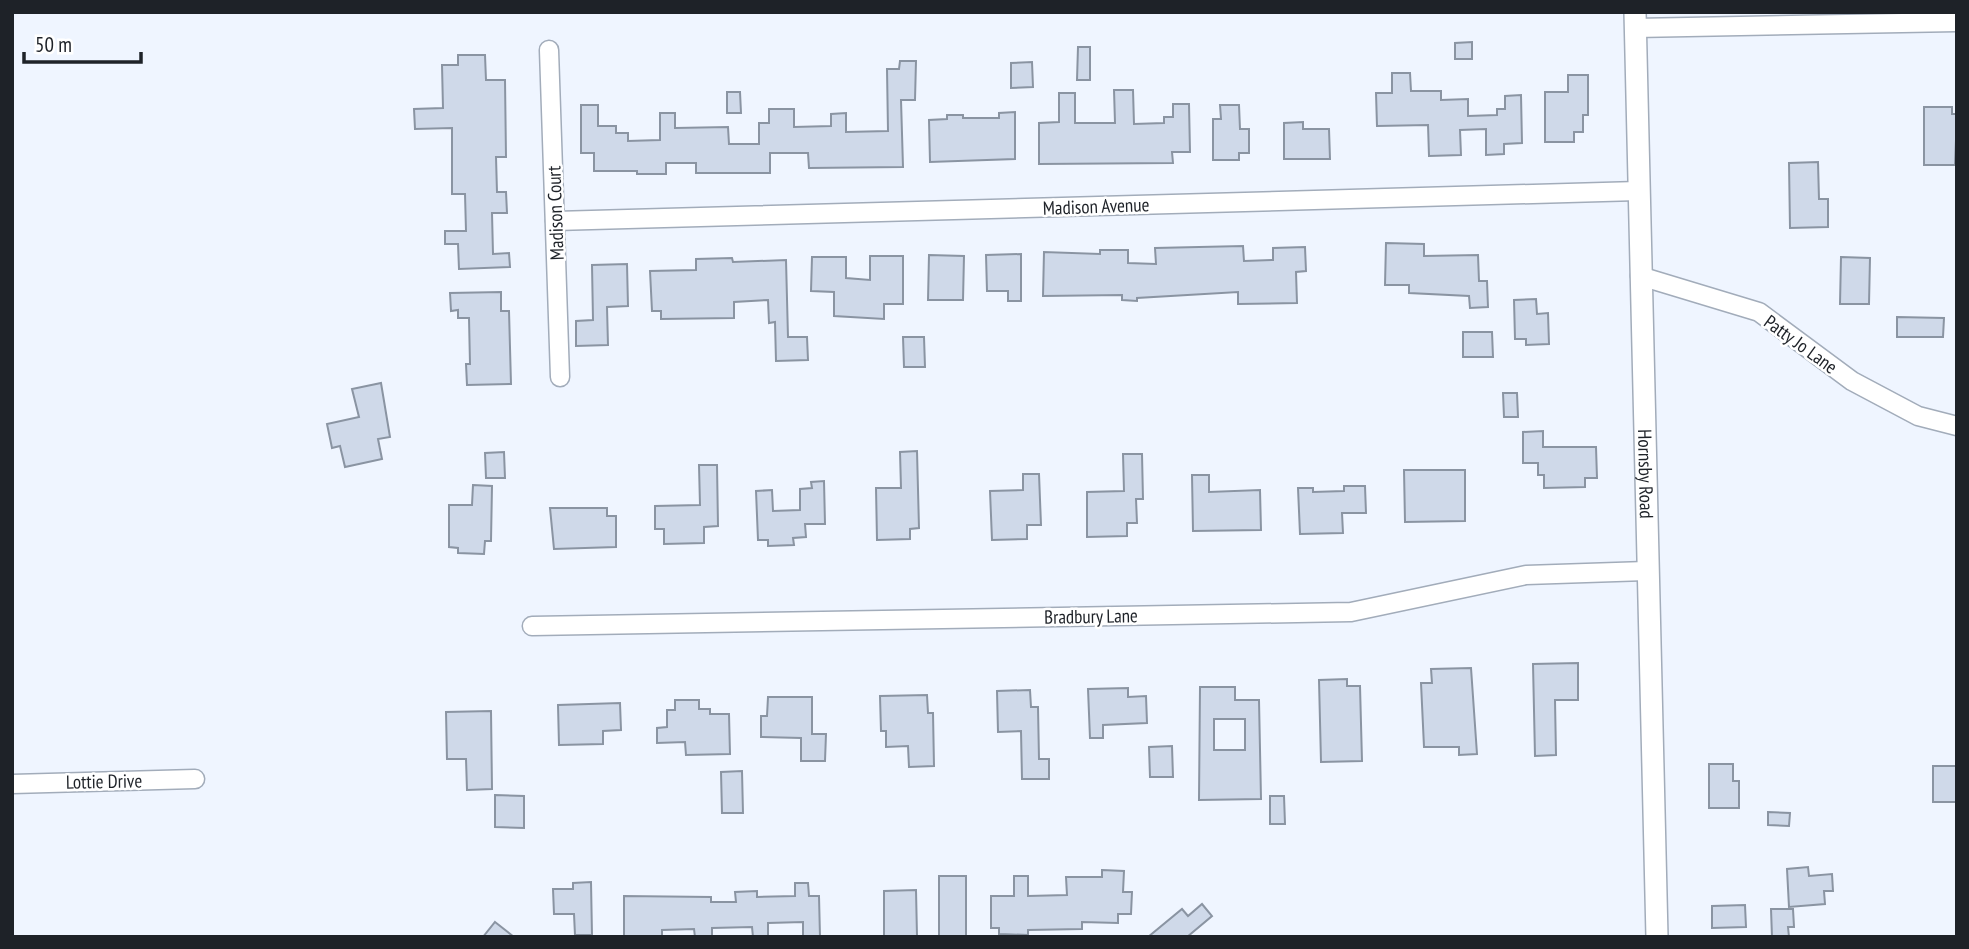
<svg xmlns="http://www.w3.org/2000/svg" width="1969" height="949" font-family="'PT Sans Narrow',sans-serif">
  <style>
    .building { fill: #cfd9e9; stroke: #8a94a2; stroke-width: 2; fill-rule: evenodd }
    .lines { fill: none; stroke-linecap: round; stroke-linejoin: round }
    .minor-casing { stroke: #a2acba; stroke-width: 21 }
    .tertiary-casing { stroke: #a2acba; stroke-width: 24 }
    .minor { stroke: #fff; stroke-width: 18 }
    .tertiary { stroke: #fff; stroke-width: 21 }
    .labels { text-anchor: middle; stroke-width: 5; stroke-linejoin: round; paint-order: stroke }
    .street-label { font-size: 19px; fill: #1e2228; stroke: #fff }
  </style>
  <rect width="100%" height="100%" fill="#eff5ff"/>
  <!-- building -->
  <g class="building">
    <path d="M1472 42V59H1455V43Z"/>
    <path d="M1078 47H1090V80H1077Z"/>
    <path d="M458 55H485L486 80H505L506 157H496L497 192H506L507 213H492L493 254 509 253 510 267 459 269 458 244H445V231H466L465 194H452V128L415 129 414 109 443 108 442 65H458Z"/>
    <path d="M900 61H916L915 100H901L903 167 809 168 808 153H770V173H696V163H666V174H637V171H594V153H581V105H598V126H616V133H628V141L660 140V113H675V128L728 127 729 144H759V123H769V109H794V127L831 126V114L846 113V132L888 131 887 69H899Z"/>
    <path d="M1032 62 1033 87 1011 88V63Z"/>
    <path d="M1392 73H1410L1411 91H1441V100L1468 99V116L1497 115V109H1505V96L1521 95 1522 143 1504 144V154L1486 155V129L1460 130 1461 155 1429 156 1428 125 1377 126 1376 93H1392Z"/>
    <path d="M1568 75H1588V115H1583V132H1574V142H1545V92H1568Z"/>
    <path d="M1114 90H1133L1134 124 1164 123V117H1173V104H1189L1190 152H1172L1173 163 1039 164V123L1059 122V93H1075V123H1115Z"/>
    <path d="M727 92H740L741 113H727Z"/>
    <path d="M1220 105H1239L1240 129H1249V153H1239V160H1213V119H1221Z"/>
    <path d="M1924 107H1952V114H1957L1955 165H1924Z"/>
    <path d="M1015 112V159L930 162 929 120 947 119V115H963V118H999V113Z"/>
    <path d="M1303 122V129H1329L1330 159H1284V123Z"/>
    <path d="M1818 162 1819 199H1828V227L1790 228 1789 163Z"/>
    <path d="M1386 243 1424 244V256L1478 255 1479 281H1487L1488 307 1470 308 1469 296 1409 293V285H1385Z"/>
    <path d="M1243 246 1244 261 1273 260V248L1305 247 1306 271 1296 272 1297 303 1238 304V292L1137 298V301L1122 300V295L1043 296 1044 252 1100 254V250H1128V263L1156 264 1155 248Z"/>
    <path d="M1021 254V301H1008V291H987L986 255Z"/>
    <path d="M929 255 964 256 963 300H928Z"/>
    <path d="M870 256H903V304H884V319L834 316V292L811 291 812 257H846V278L870 280Z"/>
    <path d="M1841 257 1870 258 1869 304H1840Z"/>
    <path d="M732 258 733 262 786 260 788 337H807L808 360 776 361 775 322 769 323 768 300 734 302V318L661 319V311H652L650 271 696 270V259Z"/>
    <path d="M627 264 628 306 607 307 608 345 576 346V321L593 320 592 265Z"/>
    <path d="M501 292V311H509L511 384 467 385 466 364H470L469 318H458V310L451 311 450 293Z"/>
    <path d="M1536 299 1537 314 1548 313 1549 344 1526 345V339H1515L1514 300Z"/>
    <path d="M1897 317 1944 318 1943 337H1897Z"/>
    <path d="M1463 332H1492L1493 357H1463Z"/>
    <path d="M903 337H924L925 367H904Z"/>
    <path d="M381 383 390 437 378 439 382 459 345 467 340 446 332 448 327 424 359 417 352 389Z"/>
    <path d="M1503 393H1517L1518 417H1504Z"/>
    <path d="M1543 431V447H1596L1597 478H1585V487L1544 488V475H1538V463H1523V432Z"/>
    <path d="M917 451 919 528 910 529V539L877 540 876 488H901L900 452Z"/>
    <path d="M504 452 505 478H486L485 453Z"/>
    <path d="M1123 454H1142L1143 499H1136L1137 523H1127V536L1087 537V492L1124 491Z"/>
    <path d="M699 465H717L718 526 704 527V543L664 544V529H655V506L700 505Z"/>
    <path d="M1404 470H1465V521L1405 522Z"/>
    <path d="M1023 474H1039L1041 525H1027V539L992 540 990 491 1023 490Z"/>
    <path d="M1192 475H1209V492L1260 490 1261 530 1193 531Z"/>
    <path d="M824 481 825 524H805L806 537 793 538 794 545 768 546V540H758L756 491 772 490 773 511 800 510V489L812 488 811 482Z"/>
    <path d="M473 485 492 486 491 541H485L484 554 458 553V548L449 547V505H472Z"/>
    <path d="M1344 486H1365L1366 513H1342L1343 533 1300 534 1298 488H1313V492L1344 491Z"/>
    <path d="M550 508H607V516H616V547L554 549Z"/>
    <path d="M1578 663V700H1555L1556 755 1535 756 1533 664Z"/>
    <path d="M1471 668 1477 754 1459 755V747H1424L1421 683H1432L1431 669Z"/>
    <path d="M1347 679V686H1360L1362 761 1321 762 1319 680Z"/>
    <path d="M1200 687H1235V700H1259L1261 799 1199 800ZM1214 719H1245V750H1214Z"/>
    <path d="M1128 688V697L1146 696 1147 723 1103 725V738H1090L1088 689Z"/>
    <path d="M1030 690 1031 707H1038L1039 759H1049V779H1022L1021 731 998 732 997 691Z"/>
    <path d="M927 695 928 713H933L934 766 909 767 908 746 886 747V731H881L880 696Z"/>
    <path d="M768 697H812V734H826L825 761H801V738L761 737V716H767Z"/>
    <path d="M675 700H699V709H710V714H729L730 754 686 755 685 742 657 743V728L667 727V710H675Z"/>
    <path d="M620 703 621 730 603 731V744L559 745 558 705Z"/>
    <path d="M491 711 492 789 467 790 466 759H447L446 712Z"/>
    <path d="M1172 746 1173 777H1150L1149 747Z"/>
    <path d="M1709 764H1733V781H1739V808H1709Z"/>
    <rect x="1933" y="766" width="24" height="36"/>
    <path d="M742 771 743 813H722L721 772Z"/>
    <path d="M495 795 524 796V828L495 827Z"/>
    <path d="M1270 796H1284L1285 824H1270Z"/>
    <path d="M1768 812 1790 813 1789 826 1768 825Z"/>
    <path d="M1808 867 1809 876 1832 874 1833 891H1824L1825 904 1789 907 1787 869Z"/>
    <path d="M1102 870 1124 871 1123 892H1132L1131 914H1118V923L1082 922V929L1028 930V935L999 934V928H991V896H1014V876H1028V896L1067 895 1066 877H1102Z"/>
    <rect x="939" y="876" width="27" height="61"/>
    <path d="M591 882 592 935H575L574 914H554L553 889H573V883Z"/>
    <path d="M795 883H808L809 896H819L820 937H803V922L768 923V937H753L752 927 712 928V937H695L694 929 662 930V937H624V896L711 897V902H736L735 892 757 891V897L795 896Z"/>
    <path d="M916 890 917 936 884 937V891Z"/>
    <path d="M1202 904 1212 916 1187 937H1148L1182 909 1188 916Z"/>
    <path d="M1745 905 1746 927 1712 928V906Z"/>
    <path d="M1771 909H1793L1794 927H1788L1789 937H1772Z"/>
    <path d="M495 922 514 937H483Z"/>
  </g>
  <g class="lines">
    <!-- minor casing -->
    <g class="minor-casing">
      <g id="minor">
        <path d="M1635 28 1957 22"/>
        <path d="M549 50 560 377"/>
        <path d="M555 221 1638 191"/>
        <path d="M1640 276 1759 312 1852 381 1918 416 1957 426"/>
        <path d="M532 626 1351 612 1526 575 1646 571"/>
        <path d="M12 784 195 779"/>
      </g>
    </g>
    <!-- tertiary casing -->
    <g class="tertiary-casing">
      <g id="tertiary">
        <path id="s1" d="M1635 12 1657 937"/>
      </g>
    </g>
    <!-- minor -->
    <use href="#minor" class="minor"/>
    <!-- tertiary -->
    <use href="#tertiary" class="tertiary"/>
  </g>
  <g class="labels">
    <!-- street labels -->
    <g class="street-label">
      <text transform="translate(1096 206) rotate(-2)" y="7">Madison Avenue</text>
      <text transform="translate(555 213) rotate(-92)" y="7">Madison Court</text>
      <text transform="translate(1801 344) rotate(36)" y="7">Patty Jo Lane</text>
      <text dy="7" stroke="none"><textPath href="#s1" startOffset="462">Hornsby Road</textPath></text>
      <text transform="translate(1091 616) rotate(-1)" y="7">Bradbury Lane</text>
      <text transform="translate(104 781) rotate(-1)" y="7">Lottie Drive</text>
    </g>
  </g>
  <!-- border -->
  <rect width="1969" height="949" fill="none" stroke="#1e2228" stroke-width="28"/>
  <!-- scale -->
  <path d="M24 52v10h117v-10" fill="none" stroke="#1e2228" stroke-width="3.5"/>
  <text x="35" y="52" font-size="21" fill="#1e2228" stroke="#ffffff" stroke-width="5" paint-order="stroke">50 m</text>
</svg>
